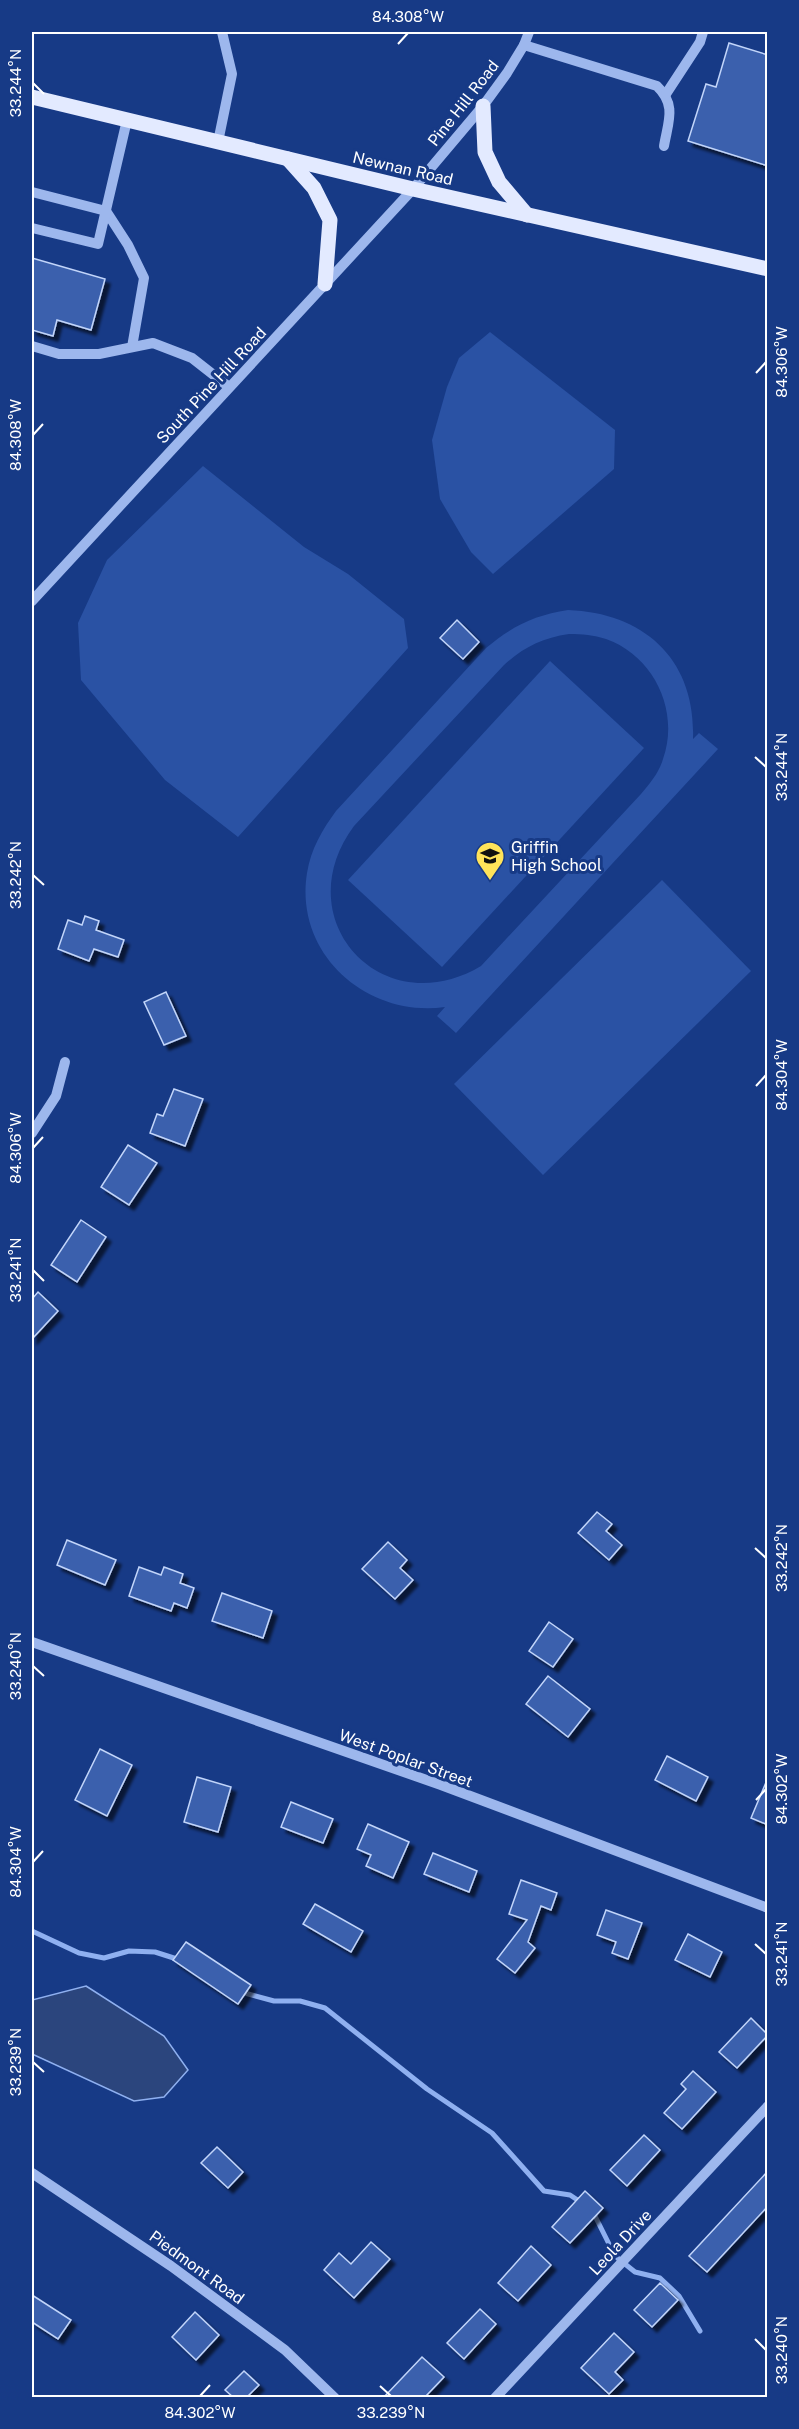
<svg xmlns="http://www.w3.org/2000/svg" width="799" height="2429" font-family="'Public Sans',sans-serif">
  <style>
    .green { fill: #2a52a4; fill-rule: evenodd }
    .water { fill: #2b457d; stroke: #8fb0f0; stroke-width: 1.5 }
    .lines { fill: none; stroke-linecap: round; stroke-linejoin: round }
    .stream { stroke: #8fb0f0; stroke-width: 5 }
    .building { fill: #3b61ad; stroke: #c2d5fa; stroke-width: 1.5; filter: url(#shadow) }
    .minor { stroke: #9db7ed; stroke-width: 10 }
    .major { stroke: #e3eaff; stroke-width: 15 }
    .ticks { fill: none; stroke: #fff; stroke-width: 2 }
    .labels { text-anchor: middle; stroke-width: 6; stroke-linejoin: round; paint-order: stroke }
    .street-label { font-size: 16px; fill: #fff; stroke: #173a86 }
    .poi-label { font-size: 16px; fill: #fff; stroke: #173a86; text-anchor: start }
    .neatline { fill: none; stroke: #fff; stroke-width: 2 }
    .ticks-label { font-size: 15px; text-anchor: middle; fill: #fff }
  </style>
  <defs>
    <filter id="shadow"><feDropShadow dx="5" dy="5" stdDeviation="1.5" flood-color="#0009"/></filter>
  </defs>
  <rect width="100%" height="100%" fill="#173a86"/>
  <!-- green -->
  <g class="green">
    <path d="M490 332 615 430 614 469 493 574 471 552 440 499 432 440 447 387 459 358Z"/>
    <path d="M203 466 304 547 348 574 404 619 408 648 238 837 165 780 81 680 78 623 107 560Z"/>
    <path d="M568 610C645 613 696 660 693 739L699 733 718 749 456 1033 437 1016 445 1007C367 1018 294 954 307 873 311 849 322 830 336 811L486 648C512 626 535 615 568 610ZM569 634C582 634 594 635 606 639 654 656 680 711 663 759 659 773 650 783 641 794L481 966C382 1025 285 919 354 826L504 665C524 647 542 638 569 634Z"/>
    <path d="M550 661 644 748 442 967 348 880Z"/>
    <path d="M662 880 751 971 543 1175 454 1084Z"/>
  </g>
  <!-- water -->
  <path class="water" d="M86 1986 164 2036 188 2070 164 2097 134 2101 32 2054V2000Z"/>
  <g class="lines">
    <!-- stream -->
    <g class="stream">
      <path d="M32 1931 79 1953 104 1958 129 1951 155 1952 180 1960"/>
      <path d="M241 1992 274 2001H300L325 2008 427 2089 492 2133 544 2191 570 2195 582 2203"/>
      <path d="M592 2210 615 2256 635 2272 660 2278 679 2296 700 2331"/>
    </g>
  </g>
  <!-- building -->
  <g class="building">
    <path d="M729 43 768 55V166L688 141 706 84 716 87Z"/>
    <path d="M32 258 105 279 91 330 57 320 53 336 32 330Z"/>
    <path d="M457 620 479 642 463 659 440 638Z"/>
    <path d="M85 916 99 921 96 930 124 940 118 957 94 949 89 961 58 949 68 920 82 925Z"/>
    <path d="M166 992 186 1036 164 1045 144 1002Z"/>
    <path d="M174 1089 203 1099 185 1146 150 1133 157 1114 163 1116Z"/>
    <path d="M128 1145 157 1163 129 1205 101 1187Z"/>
    <path d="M81 1220 106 1237 77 1282 51 1265Z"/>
    <path d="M38 1292 58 1311 32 1339V1299Z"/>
    <path d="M597 1512 612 1524 606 1531 622 1545 609 1560 578 1533Z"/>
    <path d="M67 1540 116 1560 105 1585 57 1565Z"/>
    <path d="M388 1542 407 1560 400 1568 413 1580 395 1599 362 1569Z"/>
    <path d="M139 1567 161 1575 164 1567 183 1574 180 1583 194 1588 187 1608 174 1603 171 1611 129 1596Z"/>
    <path d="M222 1593 272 1611 263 1638 212 1621Z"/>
    <path d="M549 1622 573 1639 553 1667 529 1651Z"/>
    <path d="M548 1676 590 1709 568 1737 526 1704Z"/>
    <path d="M100 1749 132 1765 107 1816 75 1800Z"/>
    <path d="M667 1756 708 1777 696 1801 655 1780Z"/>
    <path d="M197 1777 231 1787 218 1832 184 1822Z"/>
    <path d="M767 1780H768V1825L751 1818Z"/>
    <path d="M291 1802 333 1819 323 1843 281 1827Z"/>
    <path d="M368 1824 409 1842 393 1878 366 1866 371 1855 357 1849Z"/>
    <path d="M433 1853 477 1871 469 1892 424 1874Z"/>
    <path d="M521 1880 557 1893 551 1910 541 1906 528 1942 535 1948 515 1973 497 1959 527 1920 509 1914Z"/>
    <path d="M315 1904 363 1931 351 1952 303 1924Z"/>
    <path d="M606 1910 642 1923 628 1959 612 1953 616 1942 597 1935Z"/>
    <path d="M688 1934 722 1952 710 1977 675 1960Z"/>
    <path d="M186 1942 251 1985 238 2004 173 1960Z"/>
    <path d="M751 2018 768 2035 737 2068 719 2052Z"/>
    <path d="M693 2071 716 2092 682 2129 664 2113 686 2089 681 2084Z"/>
    <path d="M644 2135 660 2150 627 2186 610 2170Z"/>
    <path d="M217 2147 243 2172 228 2188 201 2163Z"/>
    <path d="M768 2171V2206L707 2272 689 2256Z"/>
    <path d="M585 2191 603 2208 570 2243 552 2227Z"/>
    <path d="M371 2242 390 2259 354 2298 324 2270 339 2253 351 2264Z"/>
    <path d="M531 2246 551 2265 518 2301 498 2283Z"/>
    <path d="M660 2283 678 2300 652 2327 634 2310Z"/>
    <path d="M32 2295 71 2320 58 2339 32 2322Z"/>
    <path d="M480 2309 496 2324 464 2359 447 2343Z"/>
    <path d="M195 2312 219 2335 196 2360 172 2337Z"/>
    <path d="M614 2333 634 2352 615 2372 623 2380 609 2394 581 2368Z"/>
    <path d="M422 2357 444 2377 425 2397H384Z"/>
    <path d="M244 2371 259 2385 247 2397H233L225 2390Z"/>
  </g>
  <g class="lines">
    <!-- minor -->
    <g class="minor">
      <path d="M524 45 657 86C677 105 668 122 664 146"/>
      <path d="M666 94 700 42 703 32"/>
      <path d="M218 142 232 74 222 32"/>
      <path d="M32 192 106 211 128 245 144 278 132 347"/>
      <path d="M32 228 98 244 127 120"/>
      <path d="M32 346 59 354H99L153 343 192 358 229 387"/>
      <path d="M32 601 413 189 483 106 507 73 524 45 529 32"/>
      <path d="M32 1133 56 1096 65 1062"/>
      <path d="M32 1642 441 1785 768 1908"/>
      <path d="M32 2173 171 2266 285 2350 335 2398"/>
      <path d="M495 2398 768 2106"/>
    </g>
    <!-- major -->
    <g class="major">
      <path d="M32 97 413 189 768 269"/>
      <path d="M483 106 485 152 499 182 527 215"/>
      <path d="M288 159 314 188 330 220 325 284"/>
    </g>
  </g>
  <!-- ticks -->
  <path class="ticks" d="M398 44 408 33M33 83 44 94M756 373 766 362M33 435 43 424M755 757 766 767M33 875 44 885M756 1086 766 1075M33 1148 43 1137M33 1270 44 1281M755 1548 766 1558M33 1666 44 1676M756 1800 766 1789M33 1862 43 1851M755 1944 766 1954M33 2062 44 2072M755 2339 766 2350M380 2386 391 2396M200 2396 210 2385"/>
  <!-- icons -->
  <defs>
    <g id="school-pin" transform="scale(1.5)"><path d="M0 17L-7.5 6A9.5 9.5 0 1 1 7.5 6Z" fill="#ffe359" stroke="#173a86"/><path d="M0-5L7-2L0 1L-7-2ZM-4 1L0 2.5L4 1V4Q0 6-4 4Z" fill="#111"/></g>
  </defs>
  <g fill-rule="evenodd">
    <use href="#school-pin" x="490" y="856"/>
  </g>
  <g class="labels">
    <!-- street labels -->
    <g class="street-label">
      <text transform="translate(463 103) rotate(-52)" y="6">Pine Hill Road</text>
      <text transform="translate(403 168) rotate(13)" y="6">Newnan Road</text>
      <text transform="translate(211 385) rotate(-47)" y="6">South Pine Hill Road</text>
      <text transform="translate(406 1758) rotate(20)" y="6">West Poplar Street</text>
      <text transform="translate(620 2242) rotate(-47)" y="6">Leola Drive</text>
      <text transform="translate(197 2267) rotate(36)" y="6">Piedmont Road</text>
    </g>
    <!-- poi labels -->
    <g class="poi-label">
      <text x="511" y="853">Griffin<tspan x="511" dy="18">High School</tspan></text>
    </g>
  </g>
  <!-- border -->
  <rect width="799" height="2429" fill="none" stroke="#173a86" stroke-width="66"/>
  <rect x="33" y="33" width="733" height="2363" class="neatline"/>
  <g class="ticks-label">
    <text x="408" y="22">84.308°W</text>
    <text transform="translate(16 83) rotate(-90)" y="5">33.244°N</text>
    <text transform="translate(782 362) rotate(-90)" y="5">84.306°W</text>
    <text transform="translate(16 435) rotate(-90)" y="5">84.308°W</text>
    <text transform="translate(782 767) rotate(-90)" y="5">33.244°N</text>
    <text transform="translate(16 875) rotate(-90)" y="5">33.242°N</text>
    <text transform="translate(782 1075) rotate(-90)" y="5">84.304°W</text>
    <text transform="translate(16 1148) rotate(-90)" y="5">84.306°W</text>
    <text transform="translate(16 1270) rotate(-90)" y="5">33.241°N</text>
    <text transform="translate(782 1558) rotate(-90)" y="5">33.242°N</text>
    <text transform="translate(16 1666) rotate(-90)" y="5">33.240°N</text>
    <text transform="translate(782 1789) rotate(-90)" y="5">84.302°W</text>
    <text transform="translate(16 1862) rotate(-90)" y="5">84.304°W</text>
    <text transform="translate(782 1954) rotate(-90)" y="5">33.241°N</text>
    <text transform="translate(16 2062) rotate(-90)" y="5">33.239°N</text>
    <text transform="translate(782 2350) rotate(-90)" y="5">33.240°N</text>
    <text x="200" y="2418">84.302°W</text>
    <text x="391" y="2418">33.239°N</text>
  </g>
</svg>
